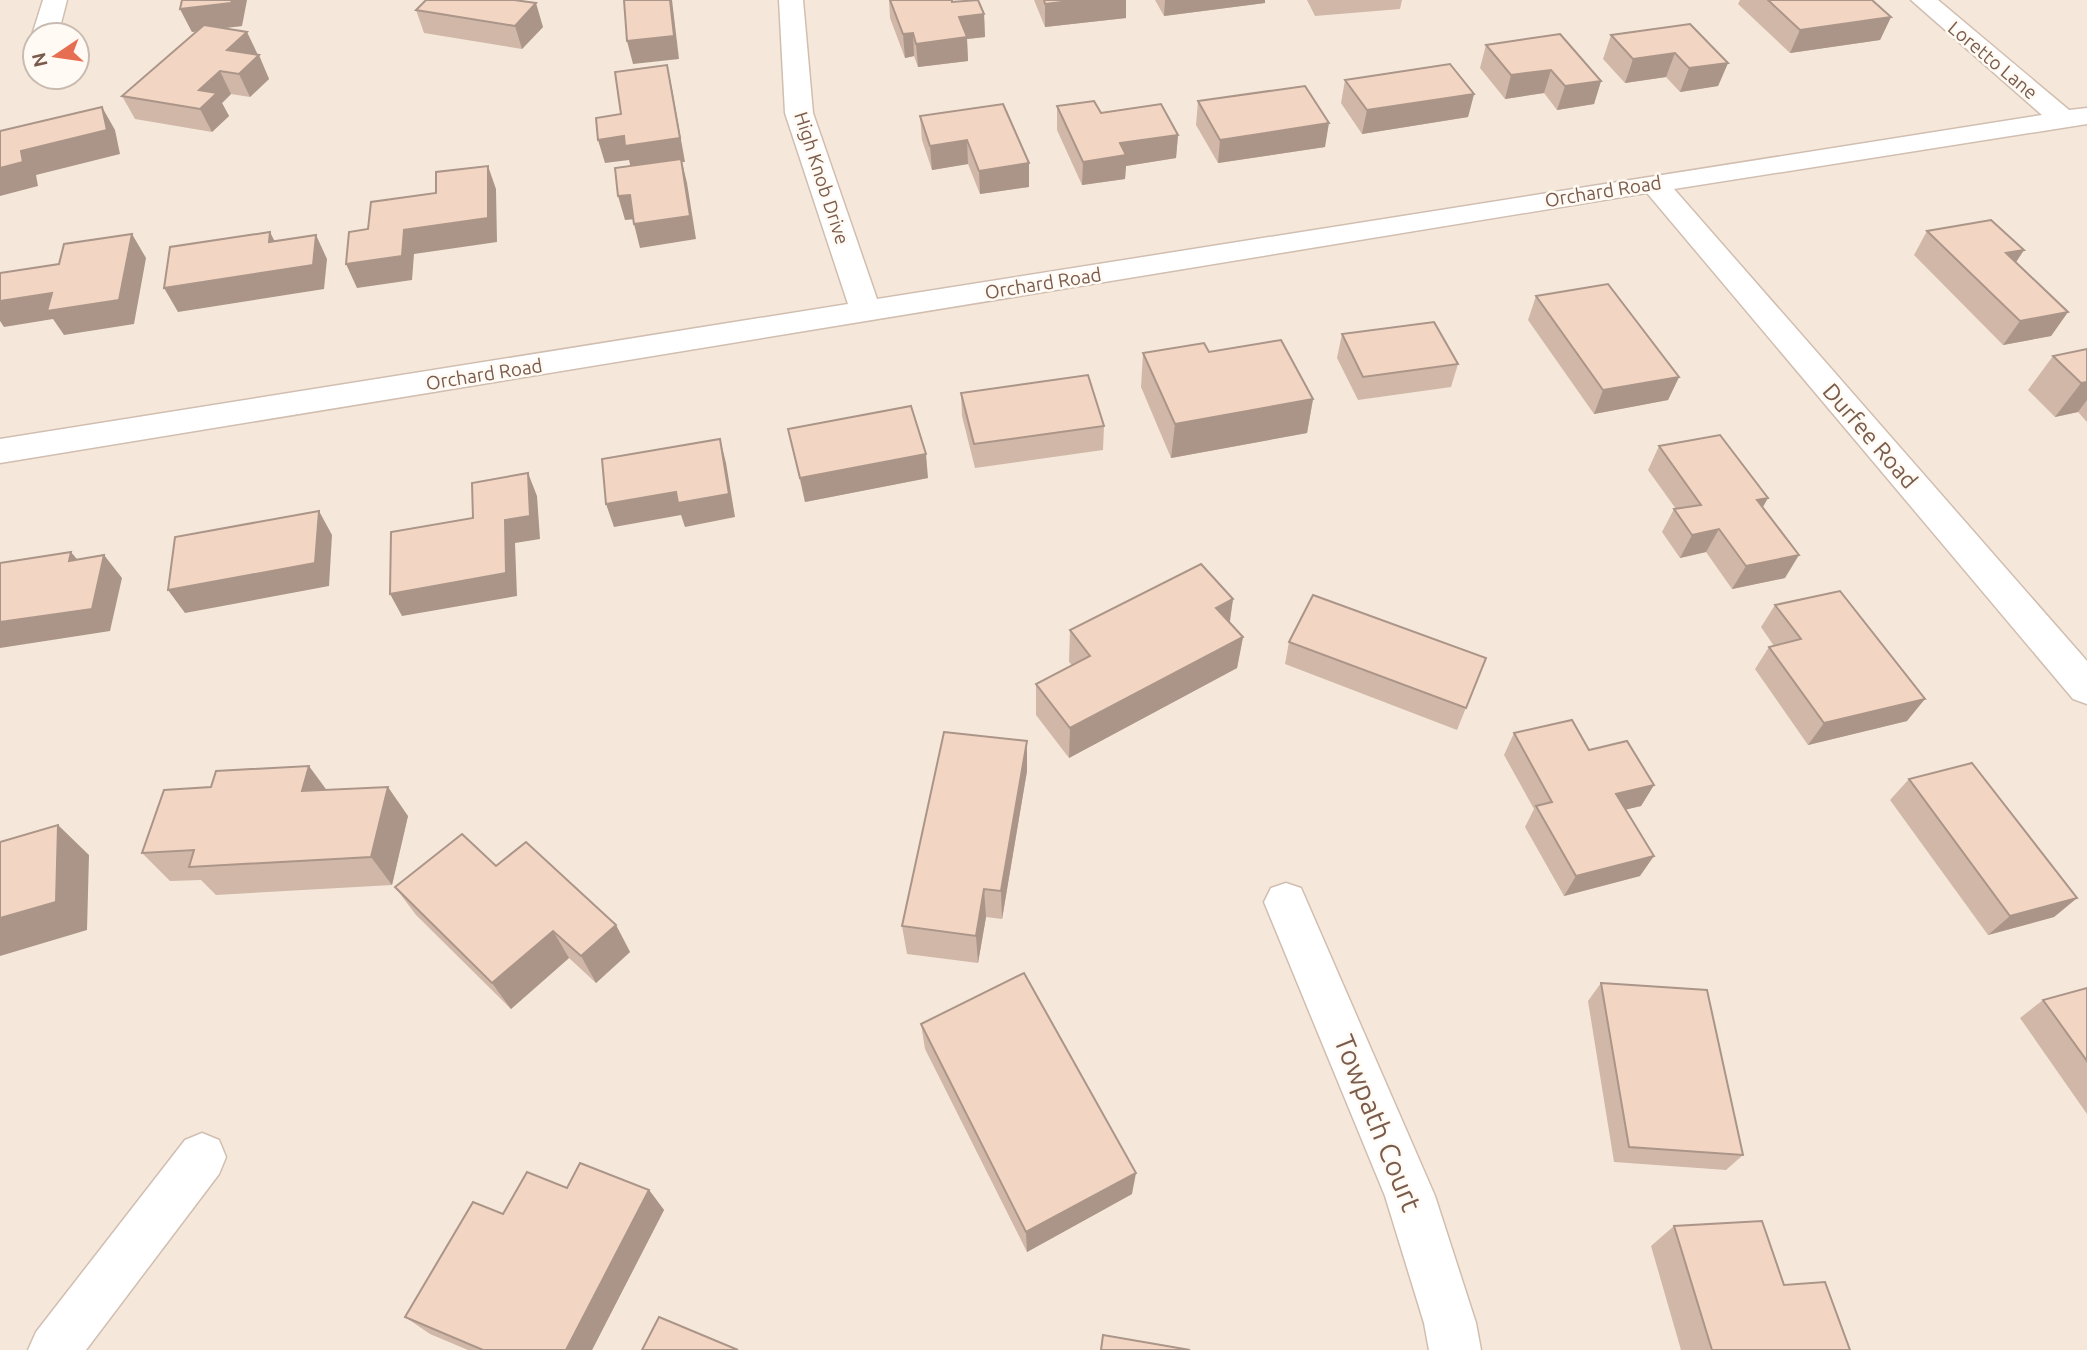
<svg xmlns="http://www.w3.org/2000/svg" width="2087" height="1350" font-family="Ubuntu,sans-serif">
  <style>
    .residential { fill: #f5e8da; fill-rule: evenodd }
    .lines { fill: none; stroke-linecap: round; stroke-linejoin: round }
    .minor-casing { stroke: #d1beb0; stroke-width: 3 }
    .minor { fill: #fff; fill-rule: evenodd }
    .wall { fill: #d1b7a8 }
    .shaded-wall { fill: #aa9588 }
    .building { fill: #f3d5c3; stroke: #aa9588; stroke-width: 2 }
    .labels { text-anchor: middle; stroke-width: 5; stroke-linejoin: round; paint-order: stroke }
    .far-street-label { font-size: 19px; fill: #7a5c4d; stroke: #fffaf3 }
    .street-label { font-size: 23px; fill: #7a5c4d; stroke: #fffaf3 }
    .near-street-label { font-size: 28px; fill: #7a5c4d; stroke: #fffaf3 }
  </style>
  <rect width="100%" height="100%" fill="#fdf6ec"/>
  <!-- residential -->
  <g class="residential">
    <path d="M0 0H2087V108L881 297 0 443ZM35 35H77V77H35Z"/>
    <path d="M2087 124V1350H0V461Z"/>
  </g>
  <g class="lines">
    <!-- minor casing -->
    <g class="minor-casing">
      <g id="minor">
        <path d="M43 0H67L58 35H35V39L32 35Z"/>
        <path d="M779 0H803L813 113 877 299 2042 115 1911 0H1938L2069 110 2087 108V124L1674 189 2087 661V704L2073 699 1647 193 0 463V439L848 304 785 113Z"/>
        <path d="M1286 883 1301 888 1435 1196 1476 1323 1481 1350H1429L1424 1323 1385 1196 1264 902 1271 888Z"/>
        <path d="M202 1133 219 1140 226 1157 219 1174 86 1350H28L36 1332 185 1140Z"/>
      </g>
    </g>
    <!-- minor -->
    <use href="#minor" class="minor"/>
  </g>
  <!-- wall -->
  <g class="wall">
    <path d="M889 0H952V2L984 14 985 37 967 39 968 61 918 67 914 56 905 58 890 18Z"/>
    <path d="M1034 0H1126V18L1045 27Z"/>
    <path d="M1155 0H1265V3L1164 16Z"/>
    <path d="M1307 0H1402L1400 9 1315 16Z"/>
    <path d="M1740 0H1841L1891 17 1880 40 1790 53 1738 4Z"/>
    <path d="M180 9 242 26 222 28 258 55 269 79 250 97 231 94 222 103 229 116 212 132 135 119 122 96 197 31 192 32Z"/>
    <path d="M416 10 543 27 522 49 424 33Z"/>
    <path d="M1611 35 1728 63 1718 86 1680 92 1666 77 1625 83 1603 59Z"/>
    <path d="M1486 45 1601 81 1594 104 1557 110 1544 93 1505 99 1480 68Z"/>
    <path d="M1345 80 1474 94 1468 117 1362 134 1341 103Z"/>
    <path d="M1198 101 1325 147 1218 163 1196 125Z"/>
    <path d="M1003 104 1029 187 980 194 968 164 932 170 922 140 920 116Z"/>
    <path d="M1057 106 1101 113 1178 135 1176 158 1126 166 1125 179 1082 185 1057 130Z"/>
    <path d="M1927 231 2024 250 2016 262 2068 312 2051 336 2003 345 1914 255Z"/>
    <path d="M1536 296 1679 377 1668 400 1594 414 1528 320Z"/>
    <path d="M1342 334 1458 364 1451 387 1358 400 1337 358Z"/>
    <path d="M2087 349V422L2078 412 2055 417 2028 390 2053 356Z"/>
    <path d="M1209 352 1313 399 1307 433 1171 458 1141 387 1143 353Z"/>
    <path d="M961 393 1104 426 1103 450 975 468 962 416Z"/>
    <path d="M788 429 928 478 805 502Z"/>
    <path d="M1659 446 1762 507 1785 578 1732 589 1706 552 1680 558 1662 532 1674 509H1676L1648 470Z"/>
    <path d="M1233 599 1230 622 1243 637 1237 668 1069 758 1036 715V684L1072 665 1069 662 1070 630Z"/>
    <path d="M1775 605 1907 721 1808 745 1755 669 1769 647 1774 646 1761 627Z"/>
    <path d="M1289 642 1486 658 1457 730 1285 664Z"/>
    <path d="M1514 733 1589 750 1654 785 1641 806 1626 809 1640 876 1564 896 1525 827 1534 809 1504 755Z"/>
    <path d="M1027 741V771L1002 919 986 917 978 963 907 954 902 926Z"/>
    <path d="M1909 779 2077 898 2054 917 1988 935 1890 800Z"/>
    <path d="M326 790 408 816 392 885 216 895 201 880 170 881 142 853Z"/>
    <path d="M496 866 616 925 630 952 596 983 569 958 511 1009 416 915 395 887Z"/>
    <path d="M1601 983 1743 1155 1726 1170 1614 1162 1588 1001Z"/>
    <path d="M2087 988V1114L2020 1018 2043 1000Z"/>
    <path d="M921 1024 1132 1194 1027 1252 925 1049Z"/>
    <path d="M567 1188 649 1190 664 1210 592 1350H468L430 1334 405 1317 503 1214Z"/>
    <path d="M1674 1226 1784 1285 1850 1350H1681L1651 1246Z"/>
  </g>
  <!-- shaded-wall -->
  <g class="shaded-wall">
    <path d="M232 0H247L242 26 192 32 180 9Z"/>
    <path d="M670 0H672L679 59 633 64 627 41Z"/>
    <path d="M1079 0H1126V18L1045 27V4Z"/>
    <path d="M1165 0H1265V3L1164 16Z"/>
    <path d="M536 3 543 27 522 49 515 26Z"/>
    <path d="M984 14 985 37 967 39 968 61 918 67 916 44 959 17Z"/>
    <path d="M1891 17 1880 40 1790 53 1800 30Z"/>
    <path d="M247 32 258 55 227 50Z"/>
    <path d="M913 33 914 56 905 58 903 34Z"/>
    <path d="M1675 53 1666 77 1625 83 1633 59Z"/>
    <path d="M259 55 269 79 250 97 239 74Z"/>
    <path d="M1728 63 1718 86 1680 92 1689 68Z"/>
    <path d="M667 65 672 89 685 162H682L687 183 696 239 640 248 634 224 631 169 629 160 605 163 598 140Z"/>
    <path d="M1551 70 1544 93 1505 99 1511 75Z"/>
    <path d="M220 71 231 94 222 103 229 116 212 132 200 109 199 90Z"/>
    <path d="M1601 81 1594 104 1557 110 1565 86Z"/>
    <path d="M1474 94 1468 117 1362 134 1367 110Z"/>
    <path d="M102 107 115 130 120 154 36 175 38 186 0 196V168L21 151Z"/>
    <path d="M1329 123 1325 147 1218 163 1220 140Z"/>
    <path d="M1178 135 1176 158 1126 166 1125 179 1082 185 1083 162 1120 143Z"/>
    <path d="M967 140 968 164 932 170 930 146Z"/>
    <path d="M1029 163V187L980 194 979 171Z"/>
    <path d="M488 166 496 189 497 242 414 254 412 280 357 288 346 264 404 230Z"/>
    <path d="M630 195 637 219 625 220 618 196Z"/>
    <path d="M270 232 282 256 269 242Z"/>
    <path d="M132 234 146 258 134 324 64 335 53 319 4 327 0 321V301Z"/>
    <path d="M316 235 327 259 324 289 178 312 164 288Z"/>
    <path d="M2024 250 2008 274 2006 253Z"/>
    <path d="M2068 312 2051 336 2003 345 2020 321Z"/>
    <path d="M1679 377 1668 400 1594 414 1603 390Z"/>
    <path d="M2087 382V400L2078 412 2055 417 2081 383Z"/>
    <path d="M1313 399 1307 433 1171 458 1175 424Z"/>
    <path d="M720 439 726 463 735 517 685 527 681 515 614 527 606 504Z"/>
    <path d="M926 454 928 478 805 502 800 478Z"/>
    <path d="M528 473 537 496 540 539 515 543 517 596 402 616 390 594 505 520Z"/>
    <path d="M1768 498 1755 521 1757 500Z"/>
    <path d="M319 511 332 535 329 586 185 613 168 590Z"/>
    <path d="M1719 529 1706 552 1680 558 1692 535Z"/>
    <path d="M71 552 90 575 69 561Z"/>
    <path d="M104 555 122 578 110 631 0 648V622Z"/>
    <path d="M1799 555 1785 578 1732 589 1746 566Z"/>
    <path d="M1233 599 1228 632 1216 608Z"/>
    <path d="M1243 637 1237 668 1069 758 1070 728Z"/>
    <path d="M1925 699 1907 721 1808 745 1824 723Z"/>
    <path d="M1027 741V771L1002 919 1001 891Z"/>
    <path d="M309 766 331 796 302 791Z"/>
    <path d="M1654 785 1641 806 1604 815 1616 794Z"/>
    <path d="M388 787 408 816 392 885 371 857Z"/>
    <path d="M58 825 89 855 87 930 0 956V918Z"/>
    <path d="M1654 856 1640 876 1564 896 1576 876Z"/>
    <path d="M984 889 986 917 978 963 976 936Z"/>
    <path d="M2077 898 2054 917 1988 935 2010 916Z"/>
    <path d="M616 925 630 952 596 983 581 956Z"/>
    <path d="M553 931 569 958 511 1009 492 983Z"/>
    <path d="M1136 1173 1132 1194 1027 1252 1026 1232Z"/>
    <path d="M649 1190 664 1210 592 1350H566Z"/>
  </g>
  <!-- building -->
  <g class="building">
    <path d="M182 0H232L231 3 180 9Z"/>
    <path d="M426 0H514L536 3 515 26 416 10Z"/>
    <path d="M624 0H670L674 36 627 41Z"/>
    <path d="M890 0H952V2L978 0 984 14 959 17 967 37 916 44 913 33 903 34Z"/>
    <path d="M1044 0H1079L1045 4Z"/>
    <path d="M1768 0H1872L1891 17 1800 30Z"/>
    <path d="M1690 24 1728 63 1689 68 1675 53 1633 59 1611 35Z"/>
    <path d="M204 25 247 32 227 50 259 55 239 74 220 71 199 90 217 93 200 109 122 96Z"/>
    <path d="M1560 34 1601 81 1565 86 1551 70 1511 75 1486 45Z"/>
    <path d="M1450 64 1474 94 1367 110 1345 80Z"/>
    <path d="M667 65 680 138 625 146 624 136 598 140 596 118 621 114 615 72Z"/>
    <path d="M1305 86 1329 123 1220 140 1198 101Z"/>
    <path d="M1094 101 1101 113 1161 104 1178 135 1120 143 1126 155 1083 162 1057 106Z"/>
    <path d="M1003 104 1029 163 979 171 967 140 930 146 920 116Z"/>
    <path d="M102 107 107 130 21 151 23 162 0 168V131Z"/>
    <path d="M681 159 690 216 634 224 630 195 618 196 615 168Z"/>
    <path d="M488 166V218L404 230 402 256 346 264 349 232 368 229 371 202 436 193V172Z"/>
    <path d="M1991 220 2024 250 2006 253 2068 312 2020 321 1927 231Z"/>
    <path d="M270 232 269 242 316 235 313 265 164 288 170 247Z"/>
    <path d="M132 234 119 300 47 311 52 293 0 301V273L59 264 64 244Z"/>
    <path d="M1608 284 1679 377 1603 390 1536 296Z"/>
    <path d="M1434 322 1458 364 1363 377 1342 334Z"/>
    <path d="M1281 340 1313 399 1175 424 1143 353 1204 343 1209 352Z"/>
    <path d="M2087 349V382L2081 383 2053 356Z"/>
    <path d="M1088 375 1104 426 974 444 961 393Z"/>
    <path d="M911 406 926 454 800 478 788 429Z"/>
    <path d="M1720 435 1768 498 1757 500 1799 555 1746 566 1719 529 1692 535 1674 509 1701 505 1659 446Z"/>
    <path d="M720 439 729 494 678 503 676 492 606 504 602 459Z"/>
    <path d="M528 473 530 516 505 520 506 573 390 594 391 532 473 518 472 483Z"/>
    <path d="M319 511 315 563 168 590 175 537Z"/>
    <path d="M71 552 69 561 104 555 92 609 0 622V563Z"/>
    <path d="M1201 564 1233 599 1216 608 1243 637 1070 728 1036 684 1090 656 1070 630Z"/>
    <path d="M1840 591 1925 699 1824 723 1769 647 1801 639 1775 605Z"/>
    <path d="M1313 595 1486 658 1466 708 1289 642Z"/>
    <path d="M1572 720 1589 750 1627 741 1654 785 1616 794 1654 856 1576 876 1536 806 1552 802 1514 733Z"/>
    <path d="M944 732 1027 741 1001 891 984 889 976 936 902 926Z"/>
    <path d="M1972 763 2077 898 2010 916 1909 779Z"/>
    <path d="M309 766 302 791 388 787 371 857 189 867 194 850 142 853 164 790 211 787 216 771Z"/>
    <path d="M58 825 56 902 0 918V842Z"/>
    <path d="M462 834 496 866 526 842 616 925 581 956 553 931 492 983 395 887Z"/>
    <path d="M1024 973 1136 1173 1026 1232 921 1024Z"/>
    <path d="M1601 983 1707 990 1743 1155 1629 1147Z"/>
    <path d="M2087 988V1061L2043 1000Z"/>
    <path d="M580 1163 649 1190 566 1350H483L405 1317 473 1202 503 1214 527 1172 567 1188Z"/>
    <path d="M1762 1221 1784 1285 1825 1282 1850 1350H1712L1674 1226Z"/>
    <path d="M659 1317 738 1350H642Z"/>
    <path d="M1103 1335 1190 1350H1101Z"/>
  </g>
  <g class="labels">
    <!-- far-street labels -->
    <g class="far-street-label">
      <text transform="translate(1993 60) rotate(40)" y="7">Loretto Lane</text>
      <text transform="translate(822 178) rotate(72)" y="7">High Knob Drive</text>
      <text transform="translate(1603 191) rotate(-9)" y="7">Orchard Road</text>
      <text transform="translate(1043 283) rotate(-9)" y="7">Orchard Road</text>
      <text transform="translate(484 374) rotate(-9)" y="7">Orchard Road</text>
    </g>
    <!-- street labels -->
    <g class="street-label">
      <text transform="translate(1870 436) rotate(49)" y="8">Durfee Road</text>
    </g>
    <!-- near-street labels -->
    <g class="near-street-label">
      <text transform="translate(1378 1123) rotate(68)" y="10">Towpath Court</text>
    </g>
  </g>
  <!-- north arrow -->
  <g transform="translate(56 56) rotate(257)"><circle r="33" fill="#fffaf3" stroke="#cabbb1" stroke-width="2"/>
  <path d="M0-5L12 26L0 18L-12 26Z" fill="#e76f51"/>
  <text y="-10" font-size="19" font-weight="bold" text-anchor="middle" fill="#7a5c4d">N</text>
  </g>
</svg>
